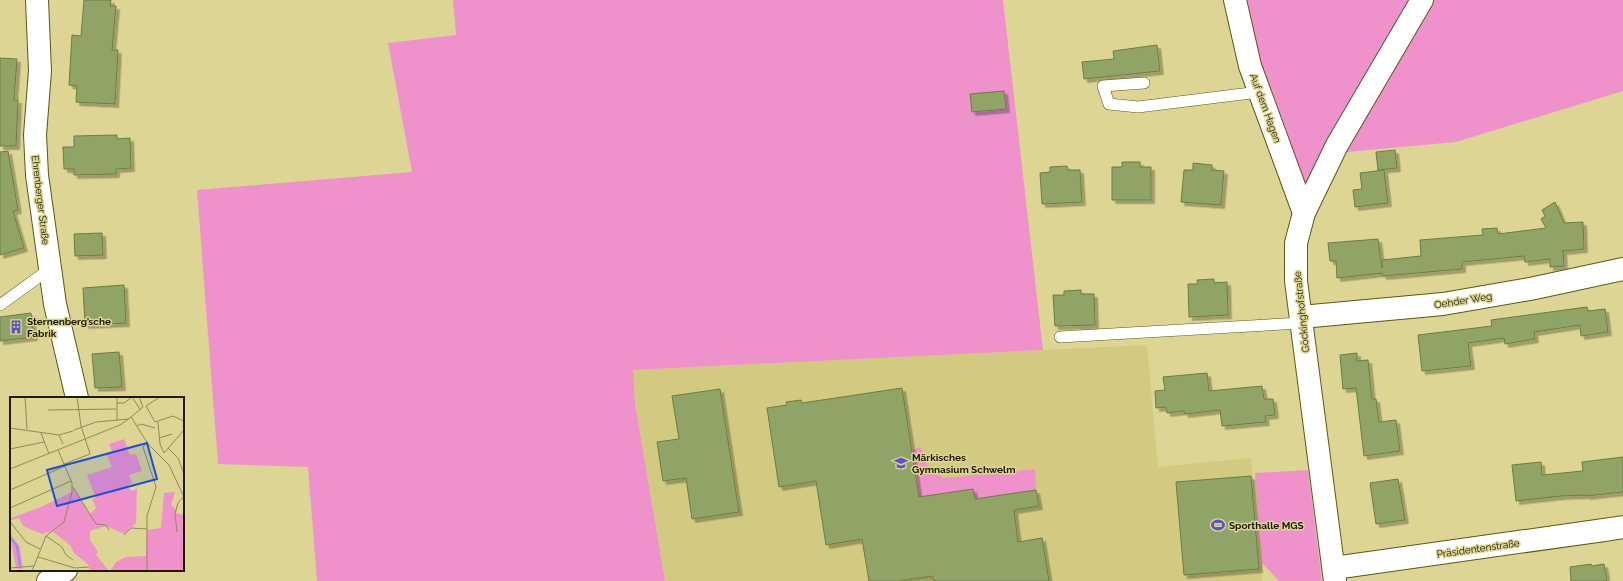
<svg xmlns="http://www.w3.org/2000/svg" width="1623" height="581" font-family="Raleway,sans-serif">
  <style>
    .built { fill: #d3ca81 }
    .green { fill: #ef92cc }
    .building { fill: #91a467; stroke: #6b7d42; filter: url(#shadow) }
    .lines { fill: none; stroke-linecap: round; stroke-linejoin: round }
    .service-casing { stroke: #5e5713; stroke-width: 12 }
    .minor-casing { stroke: #5e5713; stroke-width: 24 }
    .service { stroke: #fff; stroke-width: 11 }
    .minor { stroke: #fff; stroke-width: 22 }
    .labels { text-anchor: middle; stroke-width: 3; stroke-linejoin: round; paint-order: stroke }
    .street-label { font-size: 10px; fill: #1d1a01; stroke: #ddd593 }
    .poi-label { font-size: 10px; font-weight: bold; fill: #1d1a01; stroke: #ddd593; text-anchor: start }
    .inset-river { fill: none; stroke: #908cff; stroke-width: 2 }
    .inset-road { fill: none; stroke: #908a59; stroke-width: 1 }
    .view { fill: #1d4ed8; fill-opacity: 0.15; stroke: #1d4ed8; stroke-width: 2 }
    .inset-edge { fill: none; stroke: #1d1a01; stroke-width: 2 }
  </style>
  <defs>
    <filter id="shadow"><feDropShadow dx="3.5" dy="3.5" stdDeviation="0" flood-color="#0004"/></filter>
  </defs>
  <rect width="100%" height="100%" fill="#ddd593"/>
  <!-- built -->
  <path class="built" d="M1147 345 1158 467 1251 458 1262 563V581H930V579L915 581H665L635 403 632 370Z"/>
  <!-- green -->
  <g class="green">
    <path d="M453 0H1003L1043 350 633 370 635 403 665 581H317L308 467 218 464 197 190 412 172 388 43 456 35Z"/>
    <path d="M1228 0H1623V91L1456 142 1336 153 1301 206Z"/>
    <path d="M921 447 928 467 932 468 938 475 944 478 1035 469 1036 490 994 497 975 502 973 489 919 497 912 450Z"/>
    <path d="M1308 470 1322 581H1279L1262 563 1255 473Z"/>
  </g>
  <!-- building -->
  <g class="building">
    <path d="M84 0H111L110 6H116L112 50H118L115 104 76 102 77 86 69 85 72 35 81 36Z"/>
    <path d="M1157 45 1160 71 1084 79 1082 62 1114 59 1113 51Z"/>
    <path d="M0 58 17 59 14 100H18L16 146H0Z"/>
    <path d="M1004 91 1006 109 972 112 970 94Z"/>
    <path d="M117 135V139L130 138 131 168 116 169V174L74 175V169H64L63 147H74V136Z"/>
    <path d="M1395 150 1397 168 1378 170 1376 152Z"/>
    <path d="M8 151 18 210 13 211 24 248 0 255V152Z"/>
    <path d="M1122 162H1140V167H1151V200H1112V167H1122Z"/>
    <path d="M1193 163 1212 165V170L1224 171 1221 205 1181 202 1184 170H1193Z"/>
    <path d="M1067 166 1068 170H1080L1082 202 1042 204 1040 173 1050 172V167Z"/>
    <path d="M1384 170 1388 203 1355 207 1353 190 1362 189 1360 173Z"/>
    <path d="M1555 202 1564 223 1583 222 1584 249 1565 251 1563 250 1564 266 1550 267V259L1525 262 1524 256 1462 262V269L1383 276 1382 273 1337 278 1336 261H1330L1328 243 1378 239 1382 268V260L1421 256 1420 240 1483 235 1482 229 1497 228 1498 234 1546 228 1541 219 1545 216 1542 210Z"/>
    <path d="M102 233 103 255 75 256 74 234Z"/>
    <path d="M1214 279V283L1227 282 1228 315 1189 317 1188 284H1198L1197 280Z"/>
    <path d="M124 285 126 323 85 325 83 288Z"/>
    <path d="M1081 290V294H1094L1095 325 1055 326 1053 295H1064V291Z"/>
    <path d="M1587 307 1588 311 1605 309 1608 332 1581 336 1580 325 1534 332 1535 339 1505 344 1504 338 1468 343 1471 366 1422 371 1418 335 1492 326 1491 320Z"/>
    <path d="M31 313 34 337 0 341V317Z"/>
    <path d="M119 352 122 387 95 388 92 354Z"/>
    <path d="M1357 353V361L1368 360 1372 399H1376L1379 422 1396 420 1400 451 1364 456 1356 388 1343 389 1340 355Z"/>
    <path d="M1207 373 1209 391 1262 386 1264 399H1273L1275 415 1265 416 1266 422 1222 426 1220 410 1185 414 1184 411 1167 413 1166 407 1156 408 1155 391 1165 390 1163 377Z"/>
    <path d="M902 388 919 497 973 489 975 499 1036 490 1039 506 1014 510 1018 542 1042 538 1049 581H934L933 576 899 581H869L862 539 826 545 816 481 779 487 767 408 787 405 786 402 801 400 802 403Z"/>
    <path d="M720 389 739 512 692 519 686 478 663 481 657 442 679 439 672 396Z"/>
    <path d="M1623 457V492L1586 496V495L1561 496 1516 501 1512 465 1541 462 1542 475 1583 471 1582 462Z"/>
    <path d="M1251 476 1259 569 1184 575 1176 482Z"/>
    <path d="M1398 479 1405 520 1376 524 1370 483Z"/>
    <path d="M1591 564 1592 566 1604 564 1607 581H1571L1570 567Z"/>
  </g>
  <g class="lines">
    <!-- service casing -->
    <g class="service-casing">
      <g id="service">
        <path d="M1144 83 1103 86 1109 104 1138 107 1259 92"/>
        <path d="M0 305 51 268"/>
        <path d="M1060 337 1301 323"/>
      </g>
    </g>
    <!-- minor casing -->
    <g class="minor-casing">
      <g id="minor">
        <path d="M37 0 40 71 35 135 37 175 55 304 77 398"/>
        <path d="M1235 0 1250 66 1304 213"/>
        <path d="M1301 317 1443 304 1530 289 1623 269"/>
        <path d="M1334 568 1604 530 1623 527"/>
        <path d="M48 581 58 576 66 570"/>
        <path d="M1335 581 1296 281V243L1304 213 1337 145 1422 0"/>
      </g>
    </g>
    <!-- service -->
    <use href="#service" class="service"/>
    <!-- minor -->
    <use href="#minor" class="minor"/>
  </g>
  <!-- icons -->
  <defs>
    <g id="building-bare" transform="scale(1.08)"><path d="M-4-6H4V6H1V3H-1V6H-4ZM-2.5-4.3h1.7v1.8h-1.7ZM.8-4.3h1.7v1.8H.8ZM-2.5-1h1.7V.8h-1.7ZM.8-1h1.7V.8H.8Z" fill="#5f53cb" stroke="#ddd593" stroke-width="2.5" paint-order="stroke"/></g>
    <g id="school-bare" transform="scale(1.08)"><path d="M0-5L7-2L0 1L-7-2ZM-4 1L0 2.5L4 1V4Q0 6-4 4Z" fill="#5f53cb" stroke="#ddd593" stroke-width="2.5" paint-order="stroke"/></g>
    <g id="stadium-bare" transform="scale(1.08)"><path d="M0-5a6.5 5 0 1 0 0 10a6.5 5 0 1 0 0-10ZM-3.5-1.8h7v3.6h-7Z" fill="#5f53cb" stroke="#ddd593" stroke-width="2.5" paint-order="stroke"/></g>
  </defs>
  <g fill-rule="evenodd">
    <use href="#building-bare" x="16" y="327"/>
    <use href="#school-bare" x="901" y="463"/>
    <use href="#stadium-bare" x="1218" y="525"/>
  </g>
  <g class="labels">
    <!-- street labels -->
    <g class="street-label">
      <text transform="translate(1266 108) rotate(70)" y="4">Auf dem Hagen</text>
      <text transform="translate(41 200) rotate(83)" y="4">Ehrenberger Straße</text>
      <text transform="translate(1463 300) rotate(-9)" y="4">Oehder Weg</text>
      <text transform="translate(1301 312) rotate(-96)" y="4">Göckinghofstraße</text>
      <text transform="translate(1478 548) rotate(-8)" y="4">Präsidentenstraße</text>
    </g>
    <!-- poi labels -->
    <g class="poi-label">
      <text x="27" y="325">Sternenberg’sche<tspan x="27" dy="12">Fabrik</tspan></text>
      <text x="912" y="461">Märkisches<tspan x="912" dy="12">Gymnasium Schwelm</tspan></text>
      <text x="1229" y="529">Sporthalle MGS</text>
    </g>
  </g>
  <!-- overview -->
  <g transform="translate(10 397)">
    <rect width="174" height="174" fill="#ddd593"/>
    <path d="M114 42 120 58 126 57 132 74 119 78 122 86 118 88 121 94 127 92 126 126 114 137 96 129 80 134V143L88 155 86 158 99 174H80L79 168 64 156 60 148 42 134 32 137 13 129 9 121 1 123V121L31 110 62 95 63 91 80 117 86 111 82 102 86 101 77 78 102 70 96 56 102 54 99 47ZM165 95 161 108 166 112 165 116 174 118V174H100L106 165 116 160 136 159 137 133 151 131 154 96ZM0 137 10 150 13 172 6 171Z" fill="#ef92cc"/>
    <path class="inset-river" d="M0 140 7 149 10 169"/>
    <path class="inset-road" d="M15 0 17 32M122 0 130 12M129 0 133 10 121 20 138 47 159 68 174 100M107 6H114L122 0M136 9 145 25 163 19 174 24M136 9 150 0M38 13 106 12M107 23V0M148 25 150 47 154 56 174 33M127 29 131 27 145 31M0 31 49 38 53 47M64 33 86 25 119 22M31 36 39 57M49 38 63 34M149 41 162 37M158 51 168 61 174 77M0 52 34 45M54 67 80 57 71 29 67 0M0 72 110 28 121 20M63 90 86 127 96 128 99 133M0 93 55 69M0 111 61 84M1 126 16 145 30 152M167 135 165 117 168 106 174 99M114 138 121 131 137 132M36 139 52 150 56 158 63 163M28 160 65 171 79 170M0 171 24 169M22 174 36 139 54 125 62 95V86L48 53M137 174V119L146 90 133 50 137 45"/>
    <path class="view" d="M137 46 147 82 47 109 37 73Z"/>
    <rect width="174" height="174" class="inset-edge"/>
  </g>
</svg>
